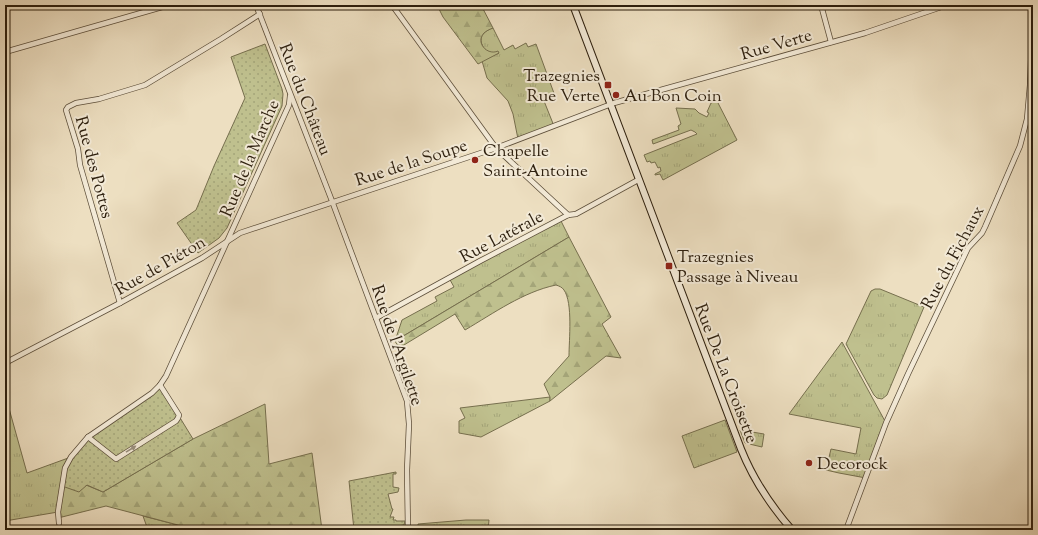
<svg xmlns="http://www.w3.org/2000/svg" width="1038" height="535" font-family="'Sorts Mill Goudy',serif">
  <style>
    .grass { fill: url(#grass-tufts); stroke: #766f4e }
    .forest { fill: url(#forest-firs); stroke: #766f4e }
    .garden { fill: url(#garden-dots); stroke: #766f4e }
    .lines { fill: none; stroke-linecap: round; stroke-linejoin: round }
    .minor-casing { stroke: #5c4e3a; stroke-width: 6 }
    .secondary-casing { stroke: #2c1e0d; stroke-width: 8 }
    .minor { stroke: #f3ead7; stroke-width: 4.5 }
    .secondary { stroke: #f3ead7; stroke-width: 6 }
    .oneway { fill: #998e7c }
    .poi-dot { fill: #8f2418; stroke: #f3ead7; stroke-width: 1.5 }
    .labels { text-anchor: middle; stroke-width: 4; stroke-linejoin: round; paint-order: stroke }
    .street-label { font-size: 17px; fill: #2c1e0d; stroke: #f3ead7 }
    .poi-label { font-size: 17px; fill: #2c1e0d; stroke: #f3ead7; text-anchor: start }
  </style>
  <defs>
    <pattern id="grass-tufts" width="24" height="20" patternUnits="userSpaceOnUse"><rect width="24" height="20" fill="#bfc08e"/><path d="M3 7l-1-3M5 7V3M7 7l1-3M15 17l-1-3M17 17v-4M19 17l1-3" fill="none" stroke="#a4a579"/></pattern>
    <pattern id="forest-firs" width="22" height="20" patternUnits="userSpaceOnUse"><rect width="22" height="20" fill="#bfc08e"/><path d="M5 1l3.5 6h-7zM16 11l3.5 6h-7z" fill="#a4a579"/></pattern>
    <pattern id="garden-dots" width="8" height="8" patternUnits="userSpaceOnUse"><rect width="8" height="8" fill="#bfc08e"/><path d="M2 2h.1M6 6h.1" fill="none" stroke="#a4a579" stroke-width="1.8" stroke-linecap="round"/></pattern>
  </defs>
  <rect width="100%" height="100%" fill="#eddfc1"/>
  <filter id="stains"><feTurbulence type="fractalNoise" baseFrequency=".005" numOctaves="4"/><feColorMatrix values="0 0 0 0 .2 0 0 0 0 .09 0 0 0 0 .02 0 0 0 .5 -.17"/></filter>
  <radialGradient id="worn" r=".72"><stop offset=".6" stop-color="#630" stop-opacity="0"/><stop offset="1" stop-color="#630" stop-opacity=".3"/></radialGradient>
  <!-- grass -->
  <g class="grass">
    <path d="M493 28 504 50 513 45 515 49 526 43 528 47 536 44 555 96 544 101 554 126 518 139 513 114 508 101 487 78 482 61 499 53C496 53 492 53 489 52 482 49 478 39 484 33 486 31 490 29 493 28Z"/>
    <path d="M717 101 737 140 663 180 660 174 655 175V174L661 171 660 167 658 168 655 162 651 163 650 161 647 162 644 155 697 134 695 132 691 130 653 144 652 140 679 130 678 126 681 124 676 108 695 109 699 113 707 117 709 113 707 112 711 103Z"/>
    <path d="M560 219 569 237 395 341 402 320 437 301 435 297 454 287 449 278Z"/>
    <path d="M875 289H880L924 307 887 395 882 399 877 398 874 395 846 344 871 291Z"/>
    <path d="M842 342 886 423 866 478 839 473 826 470 831 449 856 454 861 428 789 414Z"/>
    <path d="M5 394 27 473 71 457 58 512 5 521Z"/>
    <path d="M550 397V401L481 437 459 433V421L465 418 460 408Z"/>
    <path d="M725 420 737 452 694 468 682 436Z"/>
    <path d="M740 430 764 434 762 447 745 443Z"/>
    <path d="M143 516 197 530H148Z"/>
    <path d="M466 520H489L488 530H418V524Z"/>
  </g>
  <!-- forest -->
  <g class="forest">
    <path d="M437 5H481L493 28C490 29 486 31 484 33 475 42 487 56 498 51L499 53 478 64 443 17Z"/>
    <path d="M569 237 611 317 602 324 621 358 606 356 550 401V397L544 384 569 356C569 340 573 303 564 290 562 287 559 286 556 285 523 292 494 313 465 330L455 314 399 348 395 341Z"/>
    <path d="M265 404 269 464 312 453 322 530H197L106 506 58 518 62 486 86 485 103 492 193 439Z"/>
  </g>
  <!-- garden -->
  <g class="garden">
    <path d="M265 44 282 89 283 94 282 106 227 228 219 238 198 253 177 223 196 210 214 166 245 98 231 57Z"/>
    <path d="M160 385 193 439 103 492 87 485 79 492 62 486 65 468 81 445Z"/>
    <path d="M396 472V474H393V487L399 488 398 492 388 494 392 509H393L390 517H394L393 520H396V521H405L404 525 372 530H354L349 481Z"/>
  </g>
  <g class="lines">
    <!-- minor casing -->
    <g class="minor-casing">
      <g id="minor">
        <path d="M256 5 332 201 407 401 409 424 407 470 408 530"/>
        <path d="M392 5 496 148 568 215"/>
        <path d="M821 5 831 42"/>
        <path d="M5 52 169 5"/>
        <path d="M120 303 80 165 78 149 66 110 68 107 76 103 99 99 145 85 221 39 260 14"/>
        <path d="M376 318 480 261 568 215 576 214 638 180"/>
        <path d="M5 363 120 303 202 258 240 233 496 148 614 103 865 33 947 5"/>
        <path d="M88 437 116 459 176 421 178 418 179 415 160 385"/>
        <path d="M59 523 58 512 65 468 71 457 88 437 152 393 160 385 166 376 289 105 290 96"/>
        <path d="M846 530 886 423 908 374 968 248 982 233 985 227 1020 146 1027 119 1030 85 1033 9"/>
      </g>
    </g>
    <!-- secondary casing -->
    <g class="secondary-casing">
      <path id="secondary" d="M573 5 741 449C753 479 771 506 792 530"/>
    </g>
    <!-- minor -->
    <use href="#minor" class="minor"/>
    <!-- secondary -->
    <use href="#secondary" class="secondary"/>
  </g>
  <!-- one-way arrows -->
  <defs><path id="oneway-solid" d="M-6-.8H1V-3.2L6.5 0L1 3.2V.8H-6Z"/></defs>
  <use class="oneway" href="#oneway-solid" transform="translate(131 449) rotate(-32)"/>
  <!-- markers -->
  <g class="poi-dot">
    <rect x="604" y="81" width="8" height="8" rx="2"/>
    <circle cx="616" cy="95" r="4"/>
    <circle cx="475" cy="160" r="4"/>
    <rect x="665" y="262" width="8" height="8" rx="2"/>
    <circle cx="809" cy="463" r="4"/>
  </g>
  <g class="labels">
    <!-- street labels -->
    <g class="street-label">
      <text transform="translate(776 44) rotate(-16)" y="6">Rue Verte</text>
      <text transform="translate(306 99) rotate(69)" y="6">Rue du Château</text>
      <text transform="translate(249 158) rotate(-67)" y="6">Rue de la Marche</text>
      <text transform="translate(411 162) rotate(-18)" y="6">Rue de la Soupe</text>
      <text transform="translate(95 167) rotate(75)" y="6">Rue des Pottes</text>
      <text transform="translate(501 236) rotate(-28)" y="6">Rue Latérale</text>
      <text transform="translate(952 257) rotate(-62)" y="6">Rue du Fichaux</text>
      <text transform="translate(160 265) rotate(-30)" y="6">Rue de Piéton</text>
      <text transform="translate(398 345) rotate(71)" y="6">Rue de l'Argilette</text>
      <text transform="translate(727 373) rotate(69)" y="6">Rue De La Croisette</text>
    </g>
    <!-- poi labels -->
    <g class="poi-label">
      <text x="600" y="81" text-anchor="end">Trazegnies<tspan x="600" dy="20">Rue Verte</tspan></text>
      <text x="624" y="101">Au Bon Coin</text>
      <text x="483" y="156">Chapelle<tspan x="483" dy="20">Saint-Antoine</tspan></text>
      <text x="677" y="262">Trazegnies<tspan x="677" dy="20">Passage à Niveau</tspan></text>
      <text x="817" y="469">Decorock</text>
    </g>
  </g>
  <!-- margin -->
  <rect width="1038" height="535" fill="none" stroke="#eddfc1" stroke-width="20"/>
  <rect x="6" y="6" width="1026" height="523" fill="none" stroke="#2c1e0d" stroke-width="2"/>
  <rect x="10" y="10" width="1018" height="515" fill="none" stroke="#2c1e0d"/>
  <rect width="100%" height="100%" filter="url(#stains)"/>
  <rect width="100%" height="100%" fill="url(#worn)"/>
</svg>
